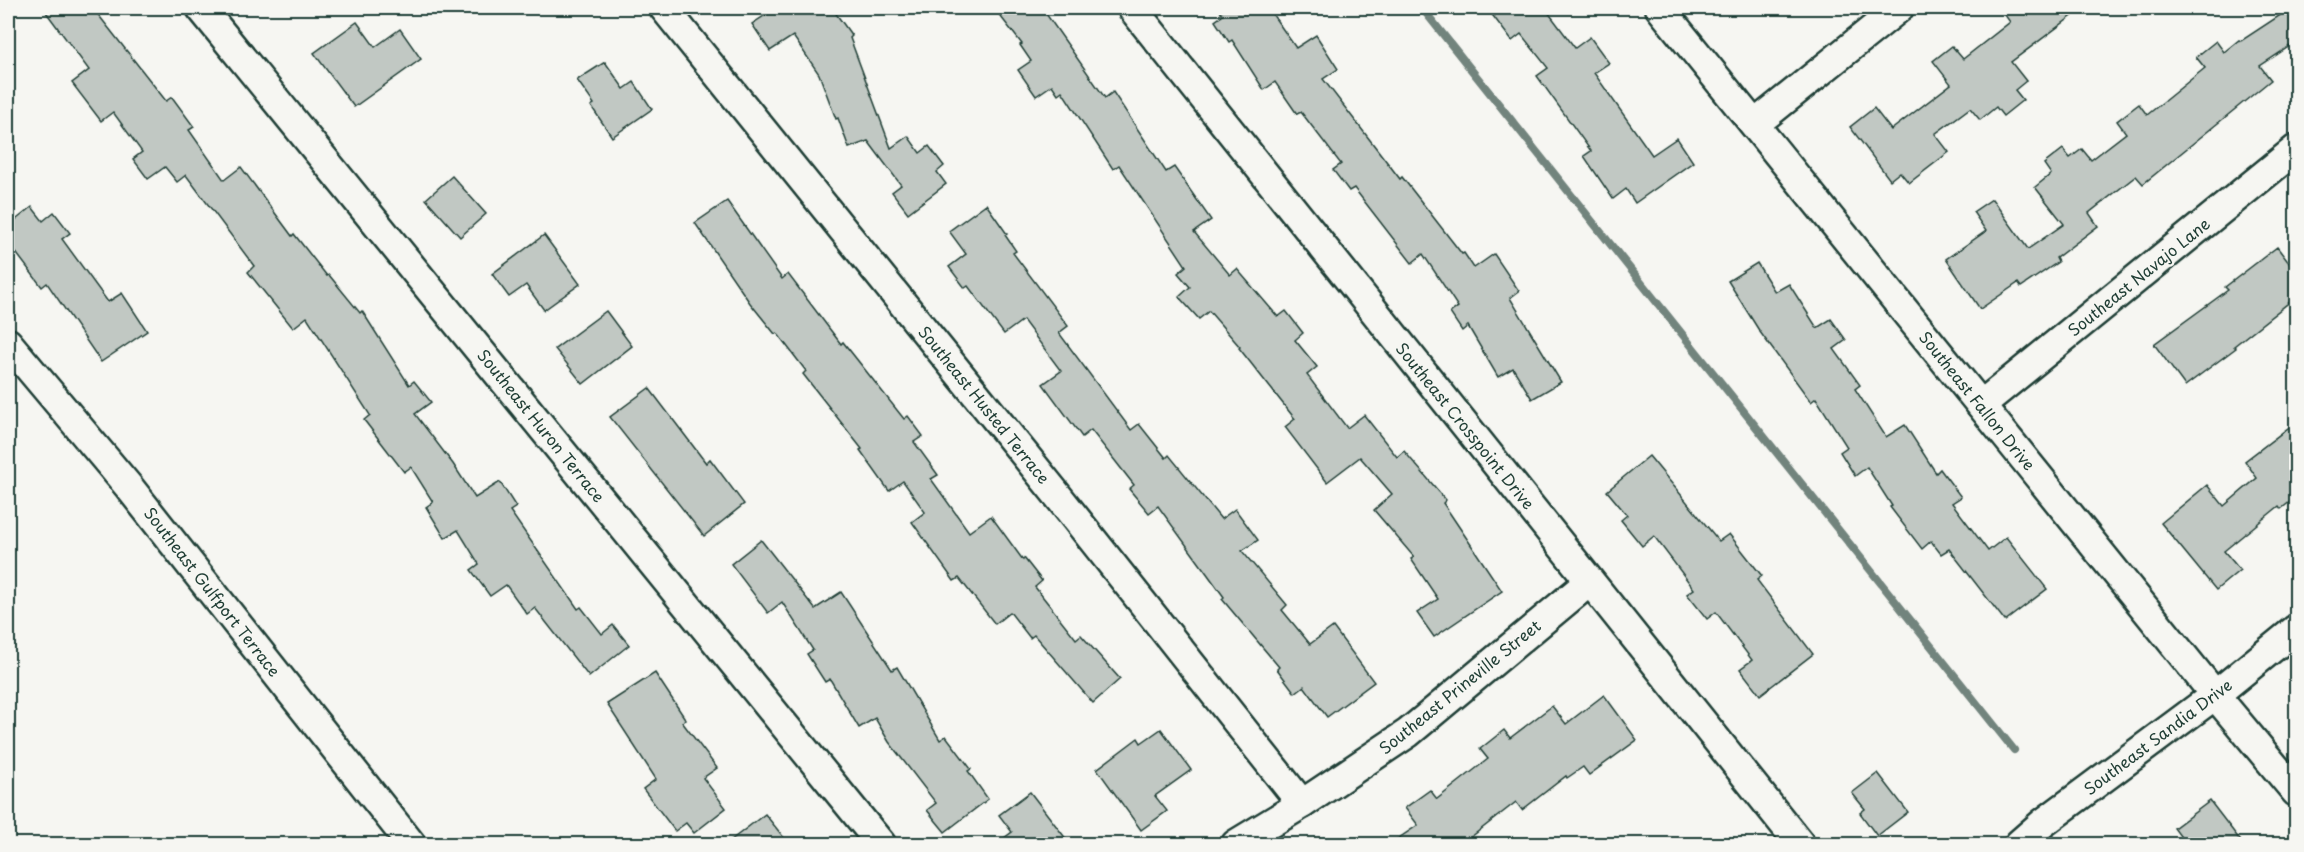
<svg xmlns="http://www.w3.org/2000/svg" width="2304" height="852" font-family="'Playpen Sans',sans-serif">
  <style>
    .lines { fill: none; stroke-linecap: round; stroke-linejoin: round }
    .stream { stroke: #72847d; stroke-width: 8 }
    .building { fill: #c1c8c3; stroke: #1f3d34; stroke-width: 1.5 }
    .minor-casing { stroke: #1f3d34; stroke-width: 33 }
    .minor { stroke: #f6f6f2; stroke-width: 28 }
    .labels { text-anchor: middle; stroke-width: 4.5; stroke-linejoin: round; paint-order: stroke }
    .street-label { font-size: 16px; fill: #1f3d34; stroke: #f6f6f2 }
  </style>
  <rect width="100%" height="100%" fill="#f6f6f2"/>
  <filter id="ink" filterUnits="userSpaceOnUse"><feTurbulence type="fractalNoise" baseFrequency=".0167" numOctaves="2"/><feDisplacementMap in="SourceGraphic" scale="12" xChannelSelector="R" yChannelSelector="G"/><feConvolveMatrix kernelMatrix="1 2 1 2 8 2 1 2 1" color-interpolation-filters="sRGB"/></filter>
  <g filter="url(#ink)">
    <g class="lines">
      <!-- stream -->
      <path class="stream" d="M1422 8 2014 750"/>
    </g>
    <!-- building -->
    <g class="building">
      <path d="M43 8H93L166 101 172 97 194 127 189 130 224 180 241 167 292 236 294 234 327 276 329 275 360 313 362 311 409 385 414 381 431 402 415 414 453 464 475 498 500 482 516 507 510 511 578 609 581 607 602 634 613 625 629 645 589 677 535 608 527 614 506 585 490 596 471 570 479 564 458 530 445 538 426 507 433 502 411 467 404 472 364 420 370 415 307 317 293 328 248 272 254 266 186 175 177 182 165 167 148 179 133 159 142 152 113 112 101 121 72 83 89 70Z"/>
      <path d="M776 8H832L852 36 850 38 891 148 908 136 920 153 929 146 944 166 937 172 946 184 908 213 892 192 901 185 868 141 849 148 838 118 836 119 819 74 793 36 770 51 752 24Z"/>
      <path d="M994 8H1042L1105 98 1113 92 1166 172 1174 167 1211 220 1194 232 1230 275 1237 269 1278 317 1286 311 1303 333 1295 340 1317 367 1307 375 1347 428 1364 415 1397 457 1404 451 1446 500 1443 503 1502 591 1434 637 1417 613 1438 599 1411 559 1414 557 1374 510 1392 494 1360 457 1327 482 1285 427 1295 419 1239 348 1240 347 1209 311 1199 319 1179 297 1190 287 1178 273 1186 266 1119 165 1113 169 1062 91 1058 94 1052 85 1036 96 1018 70 1031 61 1020 45 1022 44Z"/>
      <path d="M1218 8H1268L1296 48 1316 35 1338 69 1323 79 1400 179 1402 177 1462 254 1464 253 1474 268 1494 254 1519 291 1510 298 1561 382 1532 399 1513 368 1498 377 1468 326 1462 331 1450 313 1458 307 1423 254 1412 263 1354 188 1349 191 1333 170 1341 164 1301 112 1297 114 1275 82 1264 90 1232 40 1229 42 1215 21 1223 15Z"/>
      <path d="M1487 8H1545L1575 48 1590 37 1609 63 1594 73 1652 155 1677 138 1693 162 1635 203 1626 189 1613 199 1584 156 1591 151 1537 76 1548 68 1521 34 1512 41Z"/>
      <path d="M2000 8H2083L2011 62 2026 81 2015 90 2023 100 2003 116 1996 107 1980 120 1970 108 1935 134 1949 152 1909 183 1900 172 1890 180 1850 127 1874 108 1891 130 1951 84 1933 61 1952 46 1963 59 2010 22Z"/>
      <path d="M2291 8H2296V42L2260 66 2271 80 2143 184 2136 176 2089 213 2098 226 2056 258 2058 262 2021 287 2018 283 1980 309 1946 259 1986 231 1973 212 1992 199 2028 249 2064 224 2035 187 2051 174 2044 164 2063 149 2070 158 2082 149 2091 160 2126 133 2117 121 2139 104 2147 115 2205 68 2196 57 2216 41 2224 52 2239 40 2241 41Z"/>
      <path d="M357 22 375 47 400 29 421 59 354 107 314 53Z"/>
      <path d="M605 62 624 89 634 82 652 109 612 137 591 106 594 104 577 80Z"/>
      <path d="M452 176 486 214 460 237 426 199Z"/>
      <path d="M727 201 782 279 788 274 841 344 843 342 904 419 908 416 923 436 914 442 938 475 931 479 969 532 991 516 1023 560 1024 558 1042 581 1035 587 1076 639 1081 635 1120 679 1093 703 1034 635 1030 638 1010 612 995 624 959 578 954 581 912 522 925 512 903 481 889 491 860 450 862 449 803 374 806 371 777 333 775 334 750 303 695 223Z"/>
      <path d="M986 204 1007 234 1005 235 1016 251 1013 253 1068 326 1059 333 1131 430 1139 424 1166 458 1169 455 1221 519 1235 509 1258 540 1242 551 1287 605 1282 610 1310 644 1333 627 1374 682 1327 717 1304 686 1295 693 1277 669 1279 667 1222 599 1224 597 1158 506 1149 513 1129 489 1134 485 1091 430 1082 437 1043 384 1061 371 1023 320 1004 334 968 286 965 288 949 267 966 254 949 231Z"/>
      <path d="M32 207 43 221 54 212 70 233 62 239 108 302 122 293 147 331 101 362 47 283 42 287 8 242V226Z"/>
      <path d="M544 235 580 284 544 310 526 285 509 297 492 274Z"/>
      <path d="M2277 247 2296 272V297L2234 346 2236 348 2185 386 2154 344 2228 290 2225 287Z"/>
      <path d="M1757 263 1775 292 1789 284 1817 328 1831 319 1846 340 1834 349 1860 385 1855 389 1886 437 1905 425 1936 473 1940 469 1961 497 1952 503 1988 551 2006 537 2047 589 2005 621 1949 549 1941 554 1931 541 1922 549 1890 507 1892 506 1867 467 1855 476 1840 452 1847 447 1816 398 1811 402 1760 332 1728 281Z"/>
      <path d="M606 311 632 346 583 384 555 349Z"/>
      <path d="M649 388 706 463 710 459 744 504 704 536 610 417Z"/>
      <path d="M2296 422V497L2281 509 2279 506 2224 551 2240 570 2216 590 2161 523 2207 485 2224 506 2257 478 2245 461Z"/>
      <path d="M1649 456 1719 541 1729 534 1762 576 1757 580 1813 654 1760 695 1740 669 1752 660 1716 612 1707 619 1687 594 1694 589 1654 536 1642 546 1621 520 1627 515 1607 491Z"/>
      <path d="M761 540 815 609 841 592 892 670 897 667 940 740 946 736 971 769 968 771 988 799 945 832 927 810 936 803 889 742 875 718 859 728 830 679 825 682 807 654 813 650 782 602 768 613 731 564Z"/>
      <path d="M655 673 686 720 682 722 717 768 703 778 726 808 694 833 686 823 675 831 643 789 656 779 607 704Z"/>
      <path d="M1604 695 1637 740 1589 775 1583 767 1567 778 1566 776 1522 810 1516 802 1462 844H1390L1418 825 1405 808 1430 790 1437 799 1488 759 1480 749 1504 730 1510 738 1552 706 1566 724Z"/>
      <path d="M1161 729 1191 770 1155 796 1167 811 1141 830 1097 769 1138 738 1141 743Z"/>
      <path d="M1878 773 1908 812 1877 836 1860 813 1865 809 1852 793Z"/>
      <path d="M1030 792 1070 844H996L1012 832 999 815Z"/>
      <path d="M2210 801 2243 844H2186L2174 828Z"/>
      <path d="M765 814 789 844H726Z"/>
    </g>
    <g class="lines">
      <!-- minor casing -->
      <g class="minor-casing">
        <g id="minor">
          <path d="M201 8 881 844"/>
          <path d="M664 8 1054 491 1302 804"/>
          <path d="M1132 8 1800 844"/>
          <path d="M1660 8 2215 695 2296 792"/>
          <path d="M1755 124 1899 8"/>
          <path d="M8 343 129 487 411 844"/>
          <path d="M1981 405 2296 149"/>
          <path d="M1236 844 1302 804 1408 733 1589 582"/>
          <path d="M2019 844 2043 823 2215 695 2296 629"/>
        </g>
      </g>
      <!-- minor -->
      <use href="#minor" class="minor"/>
    </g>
  </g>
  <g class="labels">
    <!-- street labels -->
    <g class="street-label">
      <text transform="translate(2139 277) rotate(-39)" y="6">Southeast Navajo Lane</text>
      <text transform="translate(1977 401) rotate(51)" y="6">Southeast Fallon Drive</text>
      <text transform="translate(984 405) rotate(51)" y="6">Southeast Husted Terrace</text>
      <text transform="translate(541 426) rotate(51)" y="6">Southeast Huron Terrace</text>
      <text transform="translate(1465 426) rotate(51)" y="6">Southeast Crosspoint Drive</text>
      <text transform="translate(212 592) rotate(52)" y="6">Southeast Gulfport Terrace</text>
      <text transform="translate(1460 687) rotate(-39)" y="6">Southeast Prineville Street</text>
      <text transform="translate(2158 737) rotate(-37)" y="6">Southeast Sandia Drive</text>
    </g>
  </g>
  <!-- margin -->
  <rect width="2304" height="852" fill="none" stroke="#f6f6f2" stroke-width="30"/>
  <rect x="15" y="15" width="2274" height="822" fill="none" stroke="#1f3d34" stroke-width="2" filter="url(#ink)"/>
</svg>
